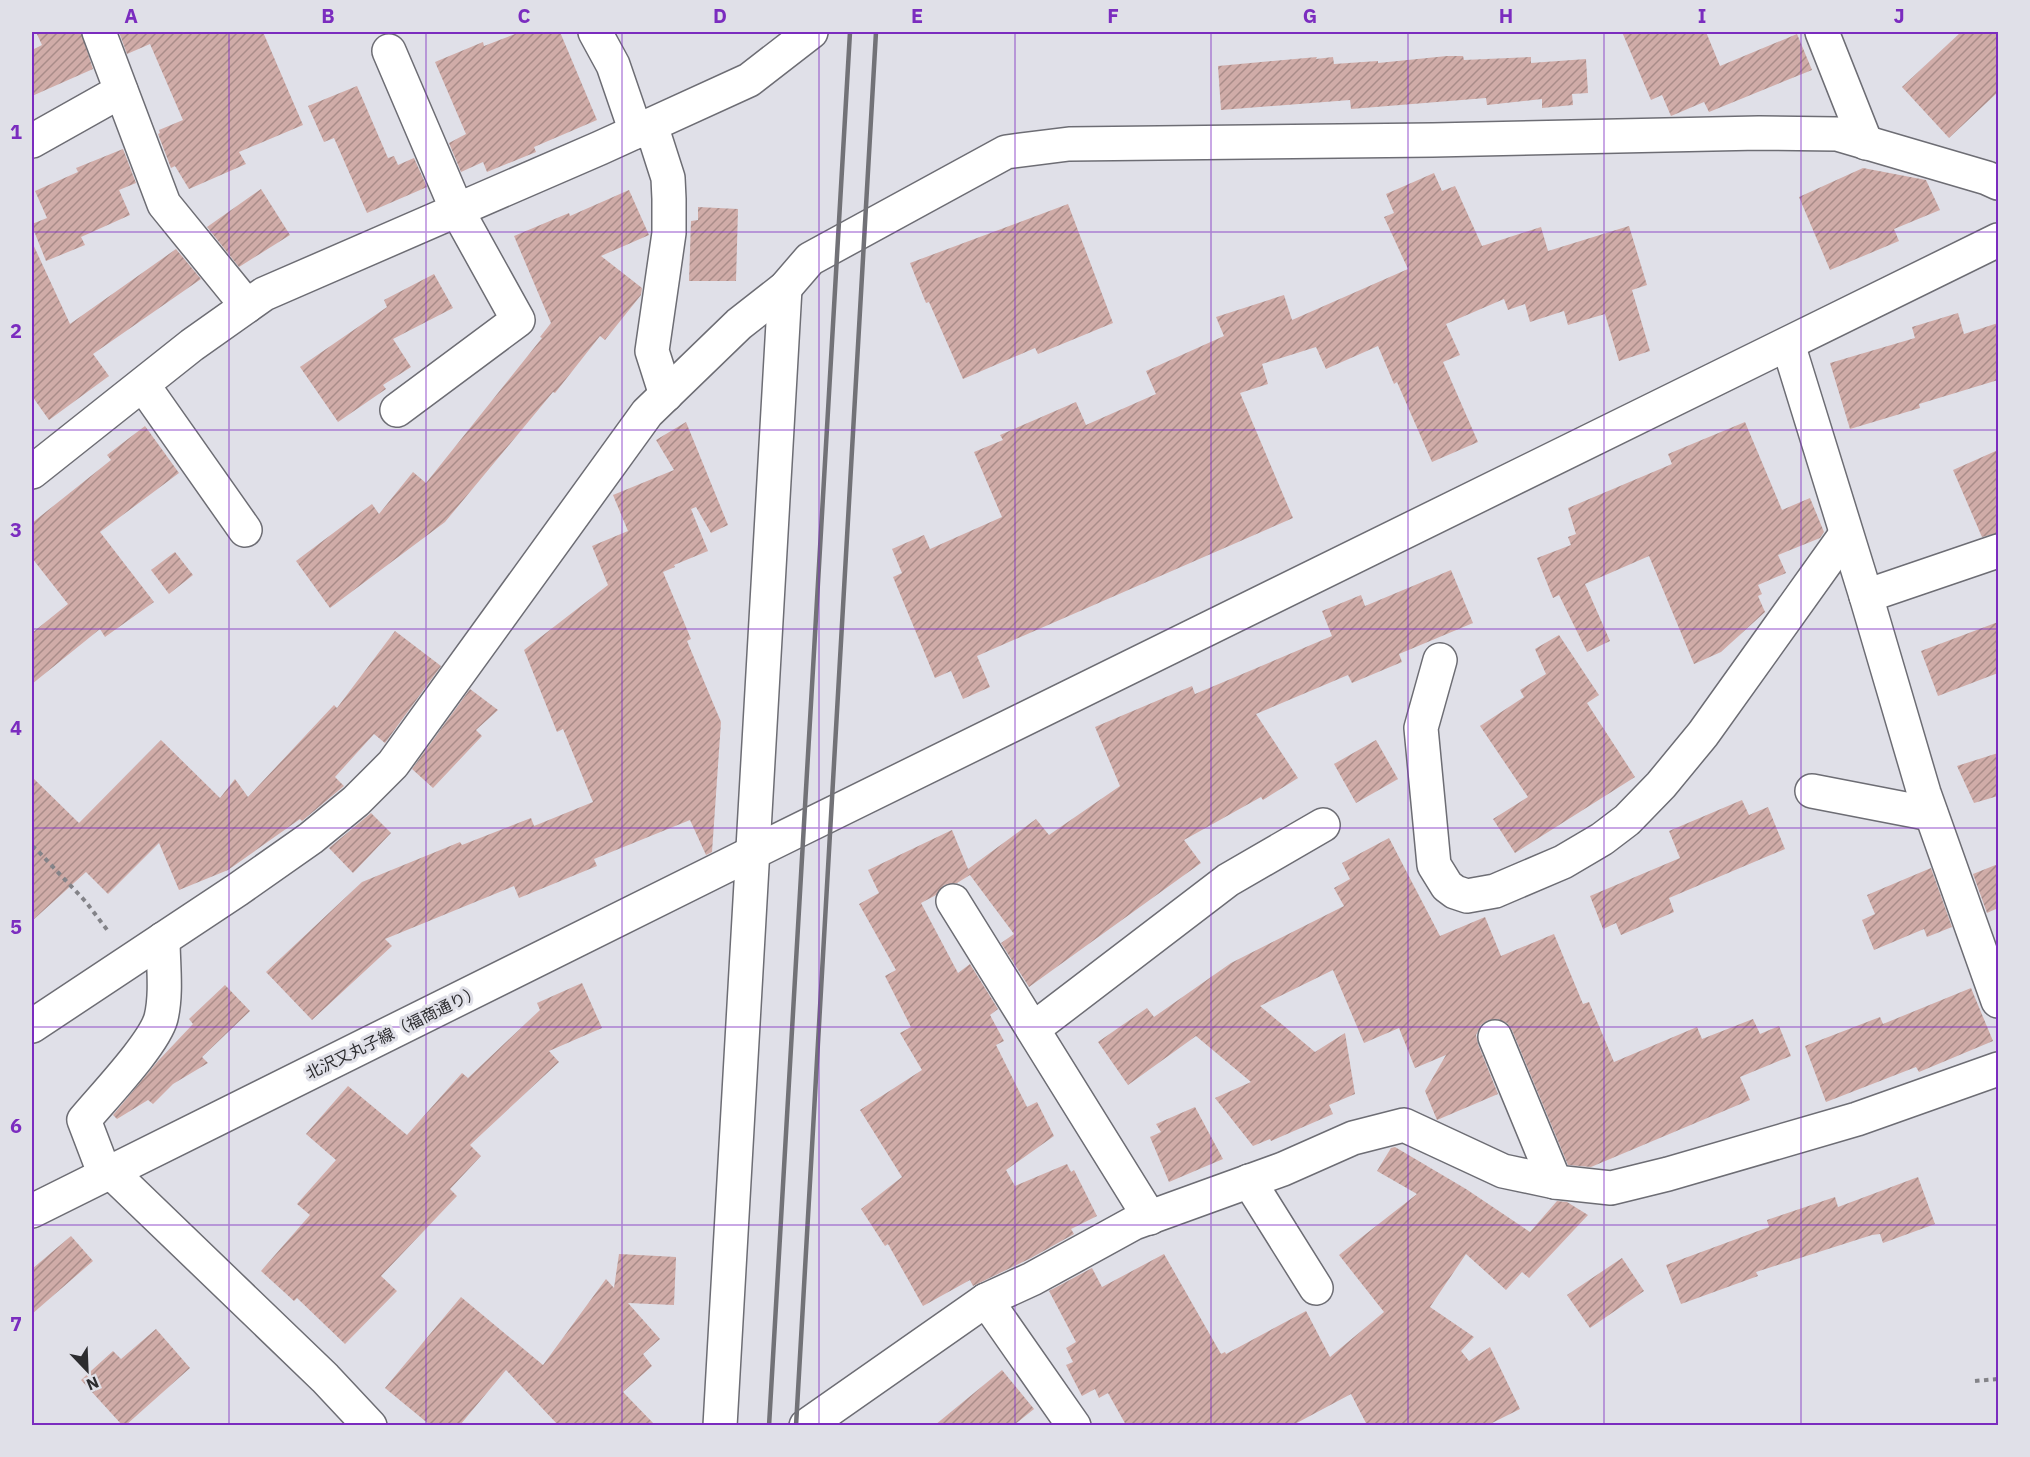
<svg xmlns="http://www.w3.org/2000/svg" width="2030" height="1457" font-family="'IBM Plex Sans','Noto Sans JP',sans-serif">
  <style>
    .building { fill: url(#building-hatch) }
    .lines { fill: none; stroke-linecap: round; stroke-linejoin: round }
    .street-casing { stroke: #6d6d74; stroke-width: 36 }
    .secondary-casing { stroke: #6d6d74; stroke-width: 36 }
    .path { stroke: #838388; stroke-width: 4; stroke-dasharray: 4.5 4.5; stroke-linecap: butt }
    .street { stroke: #fff; stroke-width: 33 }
    .secondary { stroke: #fff; stroke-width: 33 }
    .rail { stroke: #727277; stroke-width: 4.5 }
    .grid { fill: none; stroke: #7b2cbf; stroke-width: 1.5; stroke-opacity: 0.55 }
    .labels { text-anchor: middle; stroke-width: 6; stroke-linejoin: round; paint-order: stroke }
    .street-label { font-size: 16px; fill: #2c2c2f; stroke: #e0e0e8 }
    .neatline { fill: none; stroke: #7b2cbf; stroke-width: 2 }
    .grid-label { font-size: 20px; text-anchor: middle; font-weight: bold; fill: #7b2cbf }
  </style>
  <defs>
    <pattern id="building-hatch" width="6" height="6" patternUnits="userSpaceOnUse" patternTransform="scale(1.5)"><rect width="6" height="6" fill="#d0aca8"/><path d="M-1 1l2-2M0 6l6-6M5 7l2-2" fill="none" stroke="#a98c89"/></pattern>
  </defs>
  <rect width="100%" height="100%" fill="#e0e0e8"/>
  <!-- building -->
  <g class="building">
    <path d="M36 32H81L93 69 32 96V50L42 45Z"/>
    <path d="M119 32H263L303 125 239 152 246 164 189 189 175 166 171 168 158 134 160 133 159 130 183 120 150 44 127 54Z"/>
    <path d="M520 32H560L597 120 534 147 536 152 487 172 483 162 461 172 449 143 466 134 435 62 483 42 484 46Z"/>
    <path d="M1622 32H1706L1720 66 1797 34 1812 70 1709 112 1704 102 1671 116 1662 95 1651 100Z"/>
    <path d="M1961 32H1998V92L1949 138 1902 87Z"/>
    <path d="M1447 56H1463L1464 60 1531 57V63L1586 59 1588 93 1572 94 1573 105 1542 108V99L1487 105 1486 98 1351 109 1350 100 1221 110 1218 66 1317 57 1316 59 1333 57 1334 64 1378 61V63Z"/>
    <path d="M357 86 388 158 394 156 398 165 414 158 427 187 367 213 334 138 324 142 308 106Z"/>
    <path d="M123 149 136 183 119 190 130 215 81 237 85 245 46 261 32 226V224L47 218 35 191 78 172 76 168Z"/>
    <path d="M1863 168 1926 180 1940 210 1894 229 1899 241 1830 270 1799 197Z"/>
    <path d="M1434 173 1442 191 1455 186 1482 246 1541 227 1548 251 1629 226 1647 285 1632 290 1650 351 1619 361 1605 314 1568 325 1564 311 1530 322 1525 304 1508 310 1504 299 1446 324 1460 355 1443 362 1478 442 1432 462 1397 382 1394 384 1378 346 1326 369 1316 347 1262 364 1268 384 1240 393 1293 518 977 656 990 687 963 699 951 671 935 678 893 577 902 573 892 549 924 535 930 549 1002 517 974 452 1003 440 1000 435 1076 402 1086 425 1156 394 1146 371 1224 336 1216 317 1284 295 1292 320 1408 269 1384 217 1394 213 1386 194Z"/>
    <path d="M261 189 290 235 239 267 207 227Z"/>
    <path d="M629 190 649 235 601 256 642 288 641 295 605 340 600 336 555 393 553 392 445 522 330 608 296 561 372 504 379 514 413 472 426 483 542 338 540 337 551 323 514 236 569 213 570 216Z"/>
    <path d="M1068 204 1113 323 1038 354 1035 348 963 379 929 302 926 303 910 263Z"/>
    <path d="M698 207 738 209 736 281H689L691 221 698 220Z"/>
    <path d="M32 242 70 324 176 249 201 279 93 354 109 376 49 420 32 396Z"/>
    <path d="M434 274 453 308 393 339 411 367 383 385 386 389 338 422 300 367 387 307 384 300Z"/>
    <path d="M1958 313 1964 334 1998 323V380L1919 404 1920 408 1850 429 1830 363 1915 338 1912 327Z"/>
    <path d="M686 422 728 525 711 533 696 507 691 509 708 551 674 565 675 567 663 572 691 639 687 641 721 722 712 852 706 855 690 820 594 859 597 866 519 898 514 886 385 939 392 946 312 1020 266 972 362 882 460 842 462 845 531 818 534 826 593 802 563 729 557 732 524 650 608 585 592 546 628 531 613 495 674 470 656 440Z"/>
    <path d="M1745 422 1782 510 1810 498 1824 532 1820 538 1778 555 1786 573 1758 585 1762 594 1758 596 1765 612 1721 652 1694 664 1649 556 1585 584 1610 641 1587 652 1559 595 1553 598 1537 558 1571 545 1568 537 1576 534 1568 508 1672 464 1668 454Z"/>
    <path d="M145 426 179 473 100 532 154 602 105 637 100 629 32 684V633L68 604 32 558V523L111 460 107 455Z"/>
    <path d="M1998 450V533L1982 537 1953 470Z"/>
    <path d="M175 552 193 575 169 594 151 570Z"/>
    <path d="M1451 570 1473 623 1399 654 1402 662 1352 683 1348 675 1256 714 1298 778 1263 800 1261 797 1184 840 1201 863 1029 987 1001 943 1014 934 970 875 957 883 944 885 936 895 921 903 958 973 970 964 998 1009 990 1015 1004 1041 996 1045 1027 1107 1037 1102 1054 1136 1006 1170 1015 1186 1067 1164 1071 1172 1074 1170 1097 1216 1071 1229 1074 1234 1031 1258 973 1286 970 1280 923 1306 888 1244 885 1246 861 1209 902 1177 860 1110 922 1070 900 1033 911 1027 885 976 896 970 859 904 879 893 868 870 952 830 968 869 1036 819 1049 835 1120 786 1095 727 1192 686 1195 694 1332 636 1322 611 1361 595 1365 606Z"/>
    <path d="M1998 622V673L1938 696 1921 651Z"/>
    <path d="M395 631 441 666 385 743 374 734 335 777 344 786 302 821 300 819 228 870 179 890 159 843 108 894 86 872 32 921V777L79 823 161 740 220 798 235 779 248 797 334 705 337 708Z"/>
    <path d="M1559 635 1599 695 1587 703 1635 777 1515 853 1493 819 1528 797 1480 726 1524 697 1520 690 1546 674 1535 649Z"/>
    <path d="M470 689 498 710 476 730 482 736 433 788 412 769Z"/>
    <path d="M1376 740 1398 779 1356 803 1334 764Z"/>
    <path d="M1998 753V796L1974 803 1957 766Z"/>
    <path d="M1742 800 1749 815 1768 807 1785 849 1669 898 1674 912 1621 935 1616 923 1603 929 1590 896 1680 858 1669 831Z"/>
    <path d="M371 813 391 833 353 873 329 848Z"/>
    <path d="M1389 838 1440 936 1485 917 1501 956 1554 934 1583 1004 1589 1002 1614 1062 1697 1027 1702 1039 1753 1019 1760 1034 1779 1026 1791 1056 1740 1077 1750 1100 1591 1167 1568 1165 1512 1030 1507 1023 1498 1019 1488 1020 1481 1025 1476 1035 1478 1044 1498 1094 1437 1120 1425 1091 1446 1055 1415 1068 1399 1028 1364 1043 1333 970 1260 1006 1315 1052 1345 1033 1355 1094 1329 1105 1333 1114 1271 1141 1270 1139 1253 1146 1215 1098 1251 1082 1196 1036 1128 1085 1098 1042 1147 1008 1154 1017 1231 963 1344 906 1334 888 1350 879 1342 863Z"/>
    <path d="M1998 864V908L1987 913 1973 874Z"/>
    <path d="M1931 868 1952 927 1927 937 1924 929 1874 950 1862 920 1875 914 1867 895Z"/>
    <path d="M582 983 602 1028 549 1051 559 1062 470 1145 481 1156 450 1189 457 1196 381 1276 397 1291 345 1344 297 1298 294 1301 261 1271 310 1215 297 1204 336 1160 306 1134 348 1086 407 1135 462 1073 468 1078 540 1010 537 1003Z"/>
    <path d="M225 985 250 1011 202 1057 208 1063 173 1084 153 1104 148 1100 117 1119 113 1115 158 1061 193 1024 189 1019Z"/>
    <path d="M1971 988 1993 1041 1919 1072 1916 1067 1826 1102 1805 1046 1880 1017 1883 1024Z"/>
    <path d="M1195 1107 1223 1159 1169 1182 1150 1137 1161 1132 1156 1124Z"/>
    <path d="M1395 1147 1466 1189 1530 1232 1557 1201 1567 1202 1588 1215 1529 1278 1522 1272 1506 1290 1466 1254 1430 1307 1474 1337 1461 1351 1469 1361 1490 1347 1520 1409 1488 1425H1367L1351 1394 1293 1425H1126L1108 1393 1099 1398 1095 1389 1082 1396 1066 1365 1073 1362 1066 1348 1076 1342 1049 1291 1092 1268 1102 1287 1164 1254 1221 1354 1225 1352 1226 1354 1306 1311 1330 1357 1384 1312 1339 1255 1417 1194 1377 1171 1391 1148Z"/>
    <path d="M1918 1177 1935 1224 1883 1243 1880 1234 1872 1235 1756 1272 1758 1276 1681 1304 1666 1265 1769 1227 1767 1220 1835 1197 1838 1207Z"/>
    <path d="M71 1236 93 1261 32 1314V1269Z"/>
    <path d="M619 1254 676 1257 674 1305 628 1303 660 1339 643 1354 652 1366 623 1392 655 1425H558L506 1370 460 1425H430L385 1388 461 1297 543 1365 606 1279 614 1288Z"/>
    <path d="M1622 1258 1644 1291 1590 1328 1567 1295Z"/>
    <path d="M156 1329 190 1368 126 1425H122L81 1380 113 1351 121 1359Z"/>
    <path d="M1002 1370 1034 1409 1014 1425H935Z"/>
  </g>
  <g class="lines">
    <!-- street casing -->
    <g class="street-casing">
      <g id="street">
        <path d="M99 32 164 204 247 306"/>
        <path d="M595 32 613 65 636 132"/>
        <path d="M1822 32 1866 143"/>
        <path d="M389 51 457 210 518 320 397 410"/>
        <path d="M651 125 668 178 669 199V233L652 351 666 395"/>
        <path d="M32 141 121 91"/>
        <path d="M1788 344 1866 596 1924 793 1998 1001"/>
        <path d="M143 385 245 530"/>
        <path d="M32 472 192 345 264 294 600 148 749 80 811 32"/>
        <path d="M1866 596 1998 551"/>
        <path d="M1440 660 1421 728 1434 865 1447 886 1455 892 1467 896 1495 891 1563 862 1602 839 1627 820 1661 785 1703 734 1846 534"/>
        <path d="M1812 791 1931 814"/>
        <path d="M953 901 1150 1218"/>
        <path d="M32 1026 237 890 311 838 356 801 393 764 647 413 739 324 785 288 810 259 1006 152 1069 144 1433 140 1759 133 1837 134 1987 178 1998 183"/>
        <path d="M1033 1029 1228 880 1323 825"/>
        <path d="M1495 1037 1555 1182"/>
        <path d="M111 1172 325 1378 370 1426"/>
        <path d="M105 1175 84 1120C103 1097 154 1044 161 1018 167 993 163 964 163 939"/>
        <path d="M1249 1181 1316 1288"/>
        <path d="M986 1300 1074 1426"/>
        <path d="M806 1426 986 1300 1032 1279 1134 1223 1283 1169 1353 1138 1404 1125 1503 1171 1555 1182 1611 1188 1668 1174 1857 1119 1998 1069"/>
      </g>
    </g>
    <!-- secondary casing -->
    <g class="secondary-casing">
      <g id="secondary">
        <path d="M32 1211 754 852 1998 240"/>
        <path d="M720 1426 785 288"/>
      </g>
    </g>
    <!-- path -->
    <g class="path">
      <path d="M32 846 37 850 86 902 108 931"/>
      <path d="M1975 1381 1998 1379"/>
    </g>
    <!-- street -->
    <use href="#street" class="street"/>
    <!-- secondary -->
    <use href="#secondary" class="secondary"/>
    <!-- rail -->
    <g class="rail">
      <path d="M769 1426 850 32"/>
      <path d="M796 1426 876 32"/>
    </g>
  </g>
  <!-- grid -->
  <path class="grid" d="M229 32V1426M426 32V1426M622 32V1426M819 32V1426M1015 32V1426M1211 32V1426M1408 32V1426M1604 32V1426M1801 32V1426M32 232H1998M32 430H1998M32 629H1998M32 828H1998M32 1027H1998M32 1225H1998"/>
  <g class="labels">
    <!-- street labels -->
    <g class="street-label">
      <text transform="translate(393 1032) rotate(-26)" y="6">北沢又丸子線（福商通り）</text>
    </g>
  </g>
  <!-- border -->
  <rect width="2030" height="1457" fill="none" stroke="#e0e0e8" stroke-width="66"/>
  <!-- north arrow -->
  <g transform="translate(87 1370) rotate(157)" stroke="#e0e0e8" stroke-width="4.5" paint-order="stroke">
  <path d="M0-4.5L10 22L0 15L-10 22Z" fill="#2c2c2f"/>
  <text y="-9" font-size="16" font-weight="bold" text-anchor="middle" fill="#2c2c2f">N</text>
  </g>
  <rect x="33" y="33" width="1964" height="1391" class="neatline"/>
  <g class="grid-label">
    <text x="131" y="23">A</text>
    <text x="328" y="23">B</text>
    <text x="524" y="23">C</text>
    <text x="720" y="23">D</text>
    <text x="917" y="23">E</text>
    <text x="1113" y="23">F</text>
    <text x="1310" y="23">G</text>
    <text x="1506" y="23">H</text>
    <text x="1702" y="23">I</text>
    <text x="1899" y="23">J</text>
    <text x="16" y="139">1</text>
    <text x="16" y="338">2</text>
    <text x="16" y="537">3</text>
    <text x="16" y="735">4</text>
    <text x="16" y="934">5</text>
    <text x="16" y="1133">6</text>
    <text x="16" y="1331">7</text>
  </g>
</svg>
